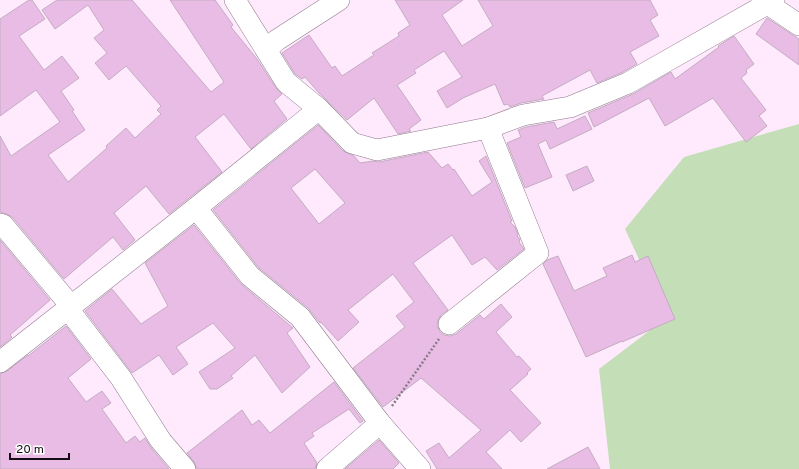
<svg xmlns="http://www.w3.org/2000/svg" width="799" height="469" font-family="Overpass,sans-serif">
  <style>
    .green { fill: #c4deb8 }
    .building { fill: #e8bce5; stroke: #c4acc2; fill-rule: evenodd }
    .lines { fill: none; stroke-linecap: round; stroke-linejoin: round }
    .minor-casing { stroke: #8f798d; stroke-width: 22 }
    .path { stroke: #887a87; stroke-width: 2.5; stroke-dasharray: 2 2; stroke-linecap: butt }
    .minor { stroke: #fff; stroke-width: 21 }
  </style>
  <rect width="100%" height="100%" fill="#feeafc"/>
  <!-- green -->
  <path class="green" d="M799 124V469H610L599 369 666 318 625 229 684 157Z"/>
  <!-- building -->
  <g class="building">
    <path d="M29 0H32L45 19 19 36 44 70 62 56 79 78 61 91 74 110 72 111 85 130 48 155 68 182 107 148 106 146 126 128 135 138 161 114 157 110 161 106 126 66 109 80 95 63 107 53 94 38 104 30 88 5 55 29 42 10 57 0H132L211 92 224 82 170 0H215L233 25 231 27 257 59 276 88 282 94 274 101 287 119 251 149 224 114 195 137 222 172 169 214 146 186 114 213 135 240 123 250 113 237 64 279 12 217 7 214 0 212V136L11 156 60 122 36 90 0 116V19Z"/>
    <path d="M395 0H463L442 15 462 46 493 26 478 0H650L658 15 650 20 659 36 630 52 637 64 623 72 597 83 590 70 542 96 544 99 521 103 510 107 508 104 504 105 495 84 463 98 447 108 437 91 462 77 444 51 414 70 416 73 397 85 421 120 409 129 411 131 398 134 374 98 347 120 319 93 305 77 302 79 295 74 282 53 309 35 332 68 335 66 342 76 374 55 372 53 399 36 398 33 410 25Z"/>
    <path d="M767 18 799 39V65L756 34Z"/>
    <path d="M734 36 754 64 746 70 747 73 741 78 766 110 759 116 767 126 746 142 713 98 665 126 649 98 594 127 588 113 633 94 671 72 675 79 719 47 718 46Z"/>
    <path d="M585 116 592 129 550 149 546 140 538 144 552 177 525 188 507 143 521 137 518 130 526 127 554 122 557 129Z"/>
    <path d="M318 125 343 151 354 156 360 163 373 161 379 162 428 152 442 168 448 164 453 170 454 169 472 196 492 182 479 161 486 156 512 221 510 222 515 227 518 235 517 236 520 239 519 242 524 249 497 270 485 257 472 265 452 235 413 263 448 310 441 315 438 320 437 326 440 332 444 335 450 336 456 334 480 315 484 319 501 304 512 317 496 332 517 357 519 356 531 369 527 373 528 374 510 390 541 423 521 442 510 430 486 452 502 469H437L426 451 439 443 449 458 481 430 421 378 383 407 353 368 405 327 396 316 414 302 393 274 348 310 359 322 338 341 321 322 320 323 308 308 259 268 213 210ZM315 169 345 203 319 224 291 188Z"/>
    <path d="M587 166 594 181 573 191 566 175Z"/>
    <path d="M194 225 241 284 293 328 287 333 310 367 282 393 255 355 231 376 233 378 217 389H210L199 372 235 348 213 323 176 347 188 364 173 375 159 355 132 373 85 311 112 289 141 324 168 306 145 263Z"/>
    <path d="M0 240 50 300 10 335 12 337 0 347Z"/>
    <path d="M632 255 635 262 648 256 675 319 622 342V341L586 357 543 264 547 260 558 256 574 291 607 276 603 268Z"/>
    <path d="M66 326 91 359 68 378 86 402 102 391 111 403 102 409 126 443 135 436 140 442 145 438 152 449 169 469H0V374L7 371 28 355V356Z"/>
    <path d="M334 382 363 421 360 423 349 409 312 433 314 436 304 443 317 463 315 469H197L194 462 187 453 242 410 252 425 259 420 270 433Z"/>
    <path d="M379 440 399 463 393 469H345Z"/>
    <path d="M588 447 600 469H547Z"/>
  </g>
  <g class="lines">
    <!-- minor casing -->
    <g class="minor-casing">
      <g id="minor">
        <path d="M235 0 286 82 319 109 352 143 377 150 488 128 523 115 570 107 628 83 774 0"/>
        <path d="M762 0 799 25"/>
        <path d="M266 49 277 40 339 0"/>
        <path d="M196 208 250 276 300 317 380 423 420 469"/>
        <path d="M0 224 3 225 71 306"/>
        <path d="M68 309 121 378 161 441 185 469"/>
        <path d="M449 324 538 253 488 128"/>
        <path d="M0 362 196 208 319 109"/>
        <path d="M327 469 380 423"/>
      </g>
    </g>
    <!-- path -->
    <path class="path" d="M392 406 439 339"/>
    <!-- minor -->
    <use href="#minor" class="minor"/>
  </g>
  <!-- scale -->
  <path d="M10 453v6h59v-6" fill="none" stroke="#150d14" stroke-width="2"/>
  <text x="16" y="453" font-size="12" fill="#150d14" stroke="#fefefe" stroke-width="3" paint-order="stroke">20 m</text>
</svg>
